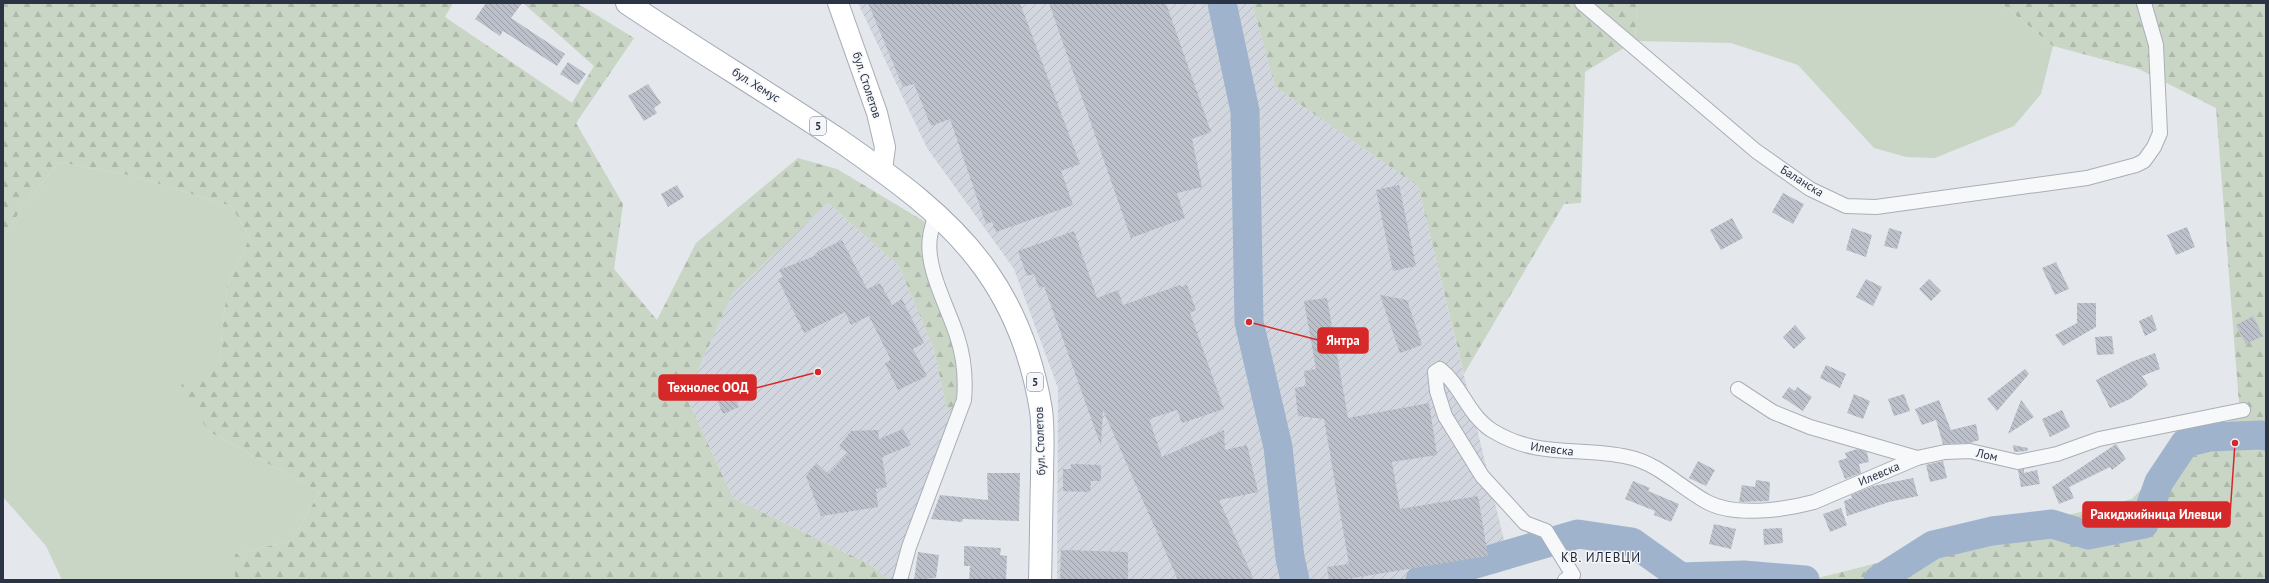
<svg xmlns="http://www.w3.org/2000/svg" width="2269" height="583" font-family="'PT Sans',sans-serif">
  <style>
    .industrial { fill: url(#industrial-furrows) }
    .green { fill: #c9d6c5 }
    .forest { fill: url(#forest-firs) }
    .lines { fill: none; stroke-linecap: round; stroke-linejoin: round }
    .river { stroke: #9fb4cc; stroke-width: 29 }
    .building { fill: url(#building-back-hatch) }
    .street-casing { stroke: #a9aeb7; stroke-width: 16 }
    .secondary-casing { stroke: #a9aeb7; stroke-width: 22 }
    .primary-casing { stroke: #a3abb8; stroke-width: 24 }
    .street { stroke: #f7f8fa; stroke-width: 14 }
    .secondary { stroke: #fff; stroke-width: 20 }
    .primary { stroke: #fff; stroke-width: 22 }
    .labels { text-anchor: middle; stroke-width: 3; stroke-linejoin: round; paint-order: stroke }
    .shield { fill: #f4f6f9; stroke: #676e7b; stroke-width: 1 }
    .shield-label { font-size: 11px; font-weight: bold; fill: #2b3445 }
    .street-label { font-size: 12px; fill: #2b3445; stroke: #f4f6f9 }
    .neighbourhood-label { font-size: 13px; letter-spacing: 1px; fill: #1d2536; stroke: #f4f6f9 }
    .leader { fill: none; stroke: #d62828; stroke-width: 1.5 }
    .callout-dot { fill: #d62828; stroke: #f4f6f9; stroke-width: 1.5 }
    .callout { fill: #d62828; stroke: #d62828; stroke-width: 1.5 }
    .callout-label { font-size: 13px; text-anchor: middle; font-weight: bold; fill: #fff }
  </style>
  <defs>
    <pattern id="industrial-furrows" width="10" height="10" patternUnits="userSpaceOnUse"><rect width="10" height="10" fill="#d2d6de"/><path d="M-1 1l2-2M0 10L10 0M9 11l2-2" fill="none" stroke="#b4b8c0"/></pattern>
    <pattern id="forest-firs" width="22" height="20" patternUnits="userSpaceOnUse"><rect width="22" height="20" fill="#c9d6c5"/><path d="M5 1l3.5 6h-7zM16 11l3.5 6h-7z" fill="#adb8ab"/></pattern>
    <pattern id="building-back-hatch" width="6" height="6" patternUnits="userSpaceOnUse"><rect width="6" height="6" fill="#bbc0ca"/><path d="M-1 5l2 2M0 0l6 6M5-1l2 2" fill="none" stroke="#989da6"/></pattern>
  </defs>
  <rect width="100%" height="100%" fill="#e4e7ec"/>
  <!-- industrial -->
  <g class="industrial">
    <path d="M858 3H1252L1275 87 1418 186 1511 569 1472 580H1057L1058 388 1014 269 927 148Z"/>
    <path d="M828 203 899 266 934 349 947 410 964 400 900 580H889L871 565 733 498 686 396 733 293Z"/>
  </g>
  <!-- green -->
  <g class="green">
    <path d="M1637 3H2001L2053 46 2041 94 2014 126 1935 158 1906 157 1874 148 1798 65 1731 43 1635 41Z"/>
    <path d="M59 162 133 176 231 206 250 237 227 287 219 363 208 431 320 492 291 541 235 554V580H62L46 546 3 497V237L27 201Z"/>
  </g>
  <!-- forest -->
  <g class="forest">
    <path d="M3 3H453L445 17 572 103 594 66 523 3H577L634 38 576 123 623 204 614 269 657 320 696 243 798 158 837 169 932 226 929 237 958 337 964 400 947 410 934 349 899 266 828 203 733 293 686 396 733 498 871 565 889 580H235V554L291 541 320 492 208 431 181 385 219 363 227 287 250 237 231 206 133 176 59 162 27 201 3 237Z"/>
    <path d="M1252 3H1637L1635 41 1585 72 1581 203 1564 204 1464 374 1418 186 1275 87Z"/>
    <path d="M2001 3H2266V580H1810L2132 499 2185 443 2240 416 2216 108 2139 69 2053 46Z"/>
  </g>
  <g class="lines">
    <!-- river -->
    <g class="river">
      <path d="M1222 3 1245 111 1249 322 1278 447 1290 558 1295 580"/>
      <path d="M1420 580 1578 534 1632 542 1681 577 1744 575 1805 580"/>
      <path d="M1878 580 1933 545 1992 531 2052 524 2088 535 2144 524 2159 482 2185 443 2210 437 2261 435 2266 436"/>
    </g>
  </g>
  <!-- building -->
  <g class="building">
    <path d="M486 3H522L511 18 565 54 557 66 503 31 500 36 475 19Z"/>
    <path d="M868 3H1020L1080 164 1061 171 1073 205 996 232 992 222 986 224 950 119 931 126 914 84 903 87Z"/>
    <path d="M1049 3H1166L1211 132 1192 139 1202 187 1177 193 1185 218 1131 238Z"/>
    <path d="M568 62 586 74 578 85 560 74Z"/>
    <path d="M648 84 661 103 654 108 657 113 644 121 628 96Z"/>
    <path d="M677 185 684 197 668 207 661 194Z"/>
    <path d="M1399 185 1416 266 1393 271 1376 190Z"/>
    <path d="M1783 193 1804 204 1793 224 1772 212Z"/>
    <path d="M1732 218 1743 238 1721 250 1710 230Z"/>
    <path d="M2187 227 2195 247 2176 255 2167 235Z"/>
    <path d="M1852 228 1872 235 1866 257 1846 250Z"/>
    <path d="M1889 228 1902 232 1897 249 1884 246Z"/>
    <path d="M1074 231 1097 298 1118 290 1123 305 1180 285 1181 287 1187 285 1196 310 1190 313 1224 409 1182 423 1177 410 1149 419 1162 457 1224 430 1225 450 1247 445 1258 492 1219 500 1254 580H1178L1103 410 1101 446 1044 286 1039 288 1034 274 1027 276 1018 251Z"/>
    <path d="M842 240 867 289 880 283 892 305 902 299 924 343 913 349 927 376 898 390 885 363 891 360 869 316 851 325 845 312 804 333 778 279 783 277 779 270 817 255 816 253Z"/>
    <path d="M2056 262 2069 289 2055 295 2042 268Z"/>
    <path d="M1866 279 1882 287 1873 306 1856 297Z"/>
    <path d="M1929 279 1941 291 1931 301 1919 289Z"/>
    <path d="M1380 295 1407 300 1422 345 1400 353Z"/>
    <path d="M1327 298 1348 418 1429 403 1437 455 1392 462 1400 509 1478 496 1488 556 1341 580H1329L1327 567 1349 564 1324 419 1298 416 1295 388 1306 386 1304 371 1316 369 1304 301Z"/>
    <path d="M2077 303H2096V327L2063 346 2055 335 2077 323Z"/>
    <path d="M2152 315 2157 330 2145 336 2139 321Z"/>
    <path d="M2253 316 2263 336 2246 344 2236 325Z"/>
    <path d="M1795 325 1806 338 1794 349 1783 337Z"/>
    <path d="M2112 336 2114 354 2097 355 2095 337Z"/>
    <path d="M2155 353 2160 369 2142 376 2148 385 2130 399 2110 408 2096 380 2131 362Z"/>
    <path d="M1826 365 1846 374 1840 388 1820 378Z"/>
    <path d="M2025 369 2029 374 1997 411 1987 399Z"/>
    <path d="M728 379 739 407 723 414 711 386Z"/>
    <path d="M1789 387 1795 391 1797 387 1812 397 1803 411 1782 397Z"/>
    <path d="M1854 394 1870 401 1863 419 1847 413Z"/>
    <path d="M1904 394 1910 411 1894 416 1888 399Z"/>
    <path d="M1939 400 1951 430 1976 424 1979 440 1970 443 1943 444 1936 420 1922 425 1915 409Z"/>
    <path d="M2021 400 2034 417 2008 434Z"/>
    <path d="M2062 410 2070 427 2050 437 2042 419Z"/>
    <path d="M903 429 911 445 882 457 887 487 876 489 878 507 821 516 806 476 816 463 828 474 848 453 839 446 851 431 878 430 879 439Z"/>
    <path d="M2116 444 2126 459 2112 470 2110 467 2069 487 2074 498 2059 504 2052 487Z"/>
    <path d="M2013 445 2028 448 2027 451 2014 452Z"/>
    <path d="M1857 449 1867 452 1869 462 1859 464 1861 473 1845 479 1838 461 1847 458 1845 453Z"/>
    <path d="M1698 461 1715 470 1706 486 1689 478Z"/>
    <path d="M1943 461 1947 478 1930 482 1926 465Z"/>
    <path d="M1071 464 1101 465V481H1091L1090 492 1063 491V469H1071Z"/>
    <path d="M2024 469V473L2037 470 2040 484 2021 487 2018 470Z"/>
    <path d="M987 473H1020L1019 521 963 519 962 522 931 519 940 495 988 500Z"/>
    <path d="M1913 478 1918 496 1889 502 1847 516 1844 501 1852 498 1851 495 1873 486Z"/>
    <path d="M1756 480 1770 482 1769 501 1739 502 1742 485 1755 487Z"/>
    <path d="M1633 481 1650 488 1648 491 1679 504 1671 522 1654 515 1655 511 1625 499Z"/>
    <path d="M1841 508 1847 525 1830 532 1823 514Z"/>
    <path d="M1714 524 1736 529 1731 549 1709 544Z"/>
    <path d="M1782 528 1783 543 1764 545 1763 529Z"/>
    <path d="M964 546 1001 548 1000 555 1007 556 1006 580H969L970 566H964Z"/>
    <path d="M1061 550 1128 552V580H1060Z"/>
    <path d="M918 552 939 555 936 578 914 580Z"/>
  </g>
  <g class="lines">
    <!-- street casing -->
    <g class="street-casing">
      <g id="street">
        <path d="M1582 3 1756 151 1810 189 1846 206 1876 207 2087 178 2136 165 2144 161 2154 147 2160 133 2156 45 2144 3"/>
        <path d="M1738 389 1773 412 1810 427 1917 458 1945 452 1970 451 2018 462 2057 454 2099 439 2243 410"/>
        <path d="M900 580 909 547 964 400C966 378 964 357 957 336 948 307 925 268 930 237 931 229 934 221 936 213"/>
        <path d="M1565 580 1573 575 1546 531 1525 523 1482 476 1445 416 1437 391 1435 372 1440 369C1462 386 1468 416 1493 431 1539 459 1579 446 1628 457 1658 463 1681 488 1707 502 1735 517 1784 510 1814 502L1917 458"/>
      </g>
    </g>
    <!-- secondary casing -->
    <g class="secondary-casing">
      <path id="secondary" d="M838 3 877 113 885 147 882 170"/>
    </g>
    <!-- primary casing -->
    <g class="primary-casing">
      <path id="primary" d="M627 3C697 50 769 93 839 140 892 177 948 216 986 270 1015 311 1033 361 1041 410 1044 432 1042 456 1042 479 1041 513 1041 546 1040 580"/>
    </g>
    <!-- street -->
    <use href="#street" class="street"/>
    <!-- secondary -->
    <use href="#secondary" class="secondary"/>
    <!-- primary -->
    <use href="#primary" class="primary"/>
  </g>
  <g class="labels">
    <!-- shield labels -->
    <g class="shield">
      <rect x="810" y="117" width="16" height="18" rx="3"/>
      <rect x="1027" y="373" width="16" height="18" rx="3"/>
    </g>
    <g class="shield-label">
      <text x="818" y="130">5</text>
      <text x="1035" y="386">5</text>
    </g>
    <!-- street labels -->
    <g class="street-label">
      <text transform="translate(756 85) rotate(32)" y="4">бул. Хемус</text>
      <text transform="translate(867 85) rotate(72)" y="4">бул. Столетов</text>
      <text transform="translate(1802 181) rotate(32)" y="4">Баланска</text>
      <text transform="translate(1040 441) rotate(-92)" y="4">бул. Столетов</text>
      <text transform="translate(1552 449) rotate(7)" y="4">Илевска</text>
      <text transform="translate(1987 455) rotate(13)" y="4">Лом</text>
      <text transform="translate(1879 474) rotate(-23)" y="4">Илевска</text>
    </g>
    <!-- neighbourhood labels -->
    <g class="neighbourhood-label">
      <text x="1601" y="562">КВ. ИЛЕВЦИ</text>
    </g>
  </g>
  <!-- callouts -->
  <path class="leader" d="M1249 322L1318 340M818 372L756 388M2235 443L2230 515"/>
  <g class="callout-dot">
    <circle cx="1249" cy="322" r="4"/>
    <circle cx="818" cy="372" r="4"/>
    <circle cx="2235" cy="443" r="4"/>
  </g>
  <g class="callout">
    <rect x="1318" y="328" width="50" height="25" rx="4"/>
    <rect x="659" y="375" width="97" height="25" rx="4"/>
    <rect x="2083" y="502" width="147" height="25" rx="4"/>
  </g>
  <g class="callout-label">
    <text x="1343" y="345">Янтра</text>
    <text x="708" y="392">Технолес ООД</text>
    <text x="2156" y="519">Ракиджийница Илевци</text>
  </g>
  <!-- border -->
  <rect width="2269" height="583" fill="none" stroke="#2b3445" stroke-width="8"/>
</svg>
